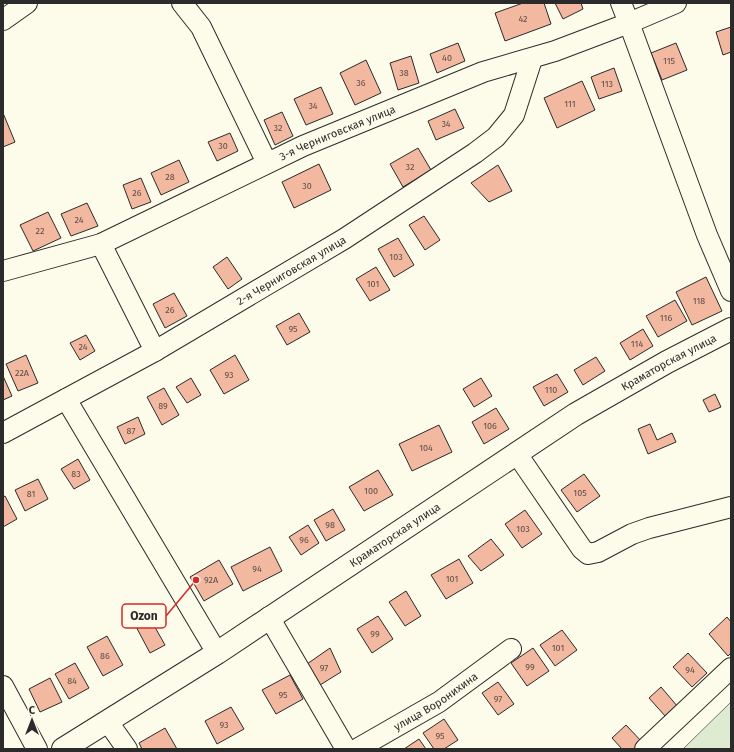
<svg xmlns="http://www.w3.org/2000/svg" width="734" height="752" font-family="'Fira Sans',sans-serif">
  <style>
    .green { fill: #deebd1; stroke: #74746e }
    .building { fill: #f2b8a0; stroke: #2b2b2b }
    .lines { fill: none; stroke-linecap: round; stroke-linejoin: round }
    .minor-casing { stroke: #2b2b2b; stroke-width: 22 }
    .major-casing { stroke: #2b2b2b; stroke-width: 24 }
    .minor { stroke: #fdfbea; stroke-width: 20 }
    .major { stroke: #fdfbea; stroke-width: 22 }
    .labels { text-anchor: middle; stroke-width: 3; stroke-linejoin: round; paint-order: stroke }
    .number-label { font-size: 9px; fill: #5d4e48 }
    .street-label { font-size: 11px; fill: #2b2b2b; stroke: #fdfbea }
    .leader { fill: none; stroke: #d62828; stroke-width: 1.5 }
    .callout-dot { fill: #d62828; stroke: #fdfbea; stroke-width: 1.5 }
    .callout { fill: #fdfbea; stroke: #d62828; stroke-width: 1.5 }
    .callout-label { font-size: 12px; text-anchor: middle; font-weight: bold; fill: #2b2b2b }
  </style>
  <rect width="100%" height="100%" fill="#fdfbea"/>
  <!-- green -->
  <path class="green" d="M731 702V749H683Z"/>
  <!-- building -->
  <g class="building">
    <path d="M523 3H544L551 24 505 41 495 13Z"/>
    <path d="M555 3H581L583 9 563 19Z"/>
    <path d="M731 27V52L723 55 716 32Z"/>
    <path d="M458 43 465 61 437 73 430 54Z"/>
    <path d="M676 43 687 70 662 80 651 53Z"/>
    <path d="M411 56 419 83 398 90 390 63Z"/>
    <path d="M366 60 381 93 355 105 340 73Z"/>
    <path d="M614 68 622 91 599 99 591 77Z"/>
    <path d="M582 81 595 110 557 128 544 98Z"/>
    <path d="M321 87 333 114 306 125 294 99Z"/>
    <path d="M455 109 464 128 436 140 428 121Z"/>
    <path d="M282 112 293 136 275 145 264 120Z"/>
    <path d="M3 113 15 142 3 147Z"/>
    <path d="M230 133 238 151 217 161 208 142Z"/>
    <path d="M418 148 431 170 403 187 390 164Z"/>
    <path d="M179 160 189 182 161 195 151 173Z"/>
    <path d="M319 164 331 190 294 208 282 182Z"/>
    <path d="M498 165 512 191 489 202 471 183Z"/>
    <path d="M141 178 151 202 132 209 123 185Z"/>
    <path d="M87 203 98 226 71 236 61 214Z"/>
    <path d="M48 212 61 238 33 251 20 225Z"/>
    <path d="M424 216 440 240 425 250 409 225Z"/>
    <path d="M398 238 414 265 394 277 378 249Z"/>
    <path d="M227 257 242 279 228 289 213 267Z"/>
    <path d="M376 267 390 290 370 301 356 279Z"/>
    <path d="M706 277 722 311 692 325 676 292Z"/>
    <path d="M174 293 187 316 165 328 153 304Z"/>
    <path d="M675 300 687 321 658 337 646 316Z"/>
    <path d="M299 313 310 332 287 345 276 326Z"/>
    <path d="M643 329 653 346 630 360 620 343Z"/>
    <path d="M86 335 95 351 80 360 70 343Z"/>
    <path d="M26 355 38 383 18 391 6 364Z"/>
    <path d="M235 355 249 380 224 394 210 370Z"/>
    <path d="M596 357 605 371 583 385 574 370Z"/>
    <path d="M557 374 568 392 544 406 533 387Z"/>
    <path d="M3 376 12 396 3 400Z"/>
    <path d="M191 378 201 395 187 403 176 387Z"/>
    <path d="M481 378 492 396 474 407 463 389Z"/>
    <path d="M164 388 179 415 162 425 147 397Z"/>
    <path d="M715 394 721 407 709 412 703 400Z"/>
    <path d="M496 408 509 429 484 444 472 422Z"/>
    <path d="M138 417 145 434 125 444 117 427Z"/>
    <path d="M650 424 657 440 672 433 676 442 648 454 638 429Z"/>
    <path d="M439 425 452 452 412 471 399 444Z"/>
    <path d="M78 459 90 480 74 489 61 469Z"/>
    <path d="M378 470 393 495 364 511 349 487Z"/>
    <path d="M584 474 600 496 577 512 561 490Z"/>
    <path d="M38 479 48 499 25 511 15 490Z"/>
    <path d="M5 496 17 519 3 527V497Z"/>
    <path d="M333 509 345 530 326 541 314 520Z"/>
    <path d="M525 510 542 534 522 548 505 524Z"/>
    <path d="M308 525 319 543 301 555 289 537Z"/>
    <path d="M491 539 504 555 481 571 468 556Z"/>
    <path d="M270 547 282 571 243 591 231 567Z"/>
    <path d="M459 559 473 583 446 599 431 575Z"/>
    <path d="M219 560 233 584 204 601 190 577Z"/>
    <path d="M406 591 421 616 405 626 389 602Z"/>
    <path d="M147 613 165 645 150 653 133 621Z"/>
    <path d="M378 616 393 639 372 653 357 629Z"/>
    <path d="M727 617 731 622V653L728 656 709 634Z"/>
    <path d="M562 630 577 650 555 666 540 645Z"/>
    <path d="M107 636 123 665 103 676 87 647Z"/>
    <path d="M330 648 341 672 320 685 307 664Z"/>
    <path d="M533 648 549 671 527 686 511 663Z"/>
    <path d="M688 653 707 673 692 687 673 667Z"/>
    <path d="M75 663 89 688 69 699 55 674Z"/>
    <path d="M290 675 303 699 276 714 262 690Z"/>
    <path d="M50 678 62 702 40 712 29 689Z"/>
    <path d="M498 682 514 704 498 715 482 693Z"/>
    <path d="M661 687 678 707 666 717 649 698Z"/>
    <path d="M231 707 244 729 217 744 205 721Z"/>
    <path d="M444 719 458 740 444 749H434L423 733Z"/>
    <path d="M626 725 643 743 636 749H622L612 738Z"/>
    <path d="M165 728 177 749H142L139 743Z"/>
    <path d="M419 739 426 749H404Z"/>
  </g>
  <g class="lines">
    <!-- minor casing -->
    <g class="minor-casing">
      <g id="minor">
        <path d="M182 3 201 27 267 163"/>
        <path d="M621 3 629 23 707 235 731 291"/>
        <path d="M3 20 27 3"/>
        <path d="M101 244 155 351"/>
        <path id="s1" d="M3 271 101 244 303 146 483 72 555 51 629 23 676 3"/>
        <path d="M66 399 217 653"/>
        <path id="s2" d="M3 433 155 351 344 239 475 153 496 137 514 115 532 59"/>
        <path d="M517 454 582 549 588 554 598 552 632 534 649 528 731 507"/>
        <path d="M269 617 346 749"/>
        <path d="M3 686 37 749"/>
        <path d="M108 722 127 749"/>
        <path id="s3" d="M357 749 439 702 511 649"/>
        <path d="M645 749 731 668"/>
      </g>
    </g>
    <!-- major casing -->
    <g class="major-casing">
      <g id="major">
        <path id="s4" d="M63 749 217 653 576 414 667 362 731 329"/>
      </g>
    </g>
    <!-- minor -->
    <use href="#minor" class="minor"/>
    <!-- major -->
    <use href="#major" class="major"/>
  </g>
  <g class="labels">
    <!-- number labels -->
    <g class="number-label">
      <text x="523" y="22">42</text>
      <text x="447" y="61">40</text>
      <text x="669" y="64">115</text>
      <text x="404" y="76">38</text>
      <text x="361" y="86">36</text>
      <text x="607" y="87">113</text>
      <text x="570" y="107">111</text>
      <text x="313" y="109">34</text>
      <text x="446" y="127">34</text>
      <text x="278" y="131">32</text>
      <text x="223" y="149">30</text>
      <text x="410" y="170">32</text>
      <text x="170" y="180">28</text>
      <text x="307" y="189">30</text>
      <text x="137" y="196">26</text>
      <text x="79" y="223">24</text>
      <text x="40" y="234">22</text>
      <text x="396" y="260">103</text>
      <text x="373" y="287">101</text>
      <text x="699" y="304">118</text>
      <text x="170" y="313">26</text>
      <text x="666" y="321">116</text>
      <text x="293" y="332">95</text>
      <text x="637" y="347">114</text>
      <text x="83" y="350">24</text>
      <text x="22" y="376">22А</text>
      <text x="229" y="378">93</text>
      <text x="551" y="393">110</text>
      <text x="163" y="409">89</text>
      <text x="490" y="429">106</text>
      <text x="131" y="434">87</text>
      <text x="426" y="451">104</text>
      <text x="76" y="477">83</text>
      <text x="371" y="494">100</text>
      <text x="580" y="496">105</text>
      <text x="31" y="497">81</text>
      <text x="330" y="528">98</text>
      <text x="523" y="532">103</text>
      <text x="304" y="543">96</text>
      <text x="257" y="572">94</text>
      <text x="452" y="582">101</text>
      <text x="211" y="583">92А</text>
      <text x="375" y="637">99</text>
      <text x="558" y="651">101</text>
      <text x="105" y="659">86</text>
      <text x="530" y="670">99</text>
      <text x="324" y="671">97</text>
      <text x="690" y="673">94</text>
      <text x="72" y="684">84</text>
      <text x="283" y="698">95</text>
      <text x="498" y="702">97</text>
      <text x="224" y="728">93</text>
      <text x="440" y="739">95</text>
    </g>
    <!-- street labels -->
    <g class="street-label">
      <text dy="4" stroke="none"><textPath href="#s1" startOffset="363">3-я Черниговская улица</textPath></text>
      <text dy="4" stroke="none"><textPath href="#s2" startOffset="331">2-я Черниговская улица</textPath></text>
      <text dy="4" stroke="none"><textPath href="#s4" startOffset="719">Краматорская улица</textPath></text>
      <text dy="4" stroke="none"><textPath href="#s4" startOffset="395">Краматорская улица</textPath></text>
      <text dy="4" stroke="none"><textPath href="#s3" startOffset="92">улица Воронихина</textPath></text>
    </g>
  </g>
  <!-- callouts -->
  <path class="leader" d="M196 580L166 616"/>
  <circle class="callout-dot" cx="196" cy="580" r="4"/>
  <rect class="callout" x="122" y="604" width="44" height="24" rx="4"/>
  <g class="callout-label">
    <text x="144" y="620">Ozon</text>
  </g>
  <!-- border -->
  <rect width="734" height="752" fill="none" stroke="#2b2b2b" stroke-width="8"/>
  <!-- north arrow -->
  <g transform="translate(32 720)" stroke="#fdfbea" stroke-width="3" paint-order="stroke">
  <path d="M0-3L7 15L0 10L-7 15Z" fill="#2b2b2b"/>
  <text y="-6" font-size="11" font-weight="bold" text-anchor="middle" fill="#2b2b2b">С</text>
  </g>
</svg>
